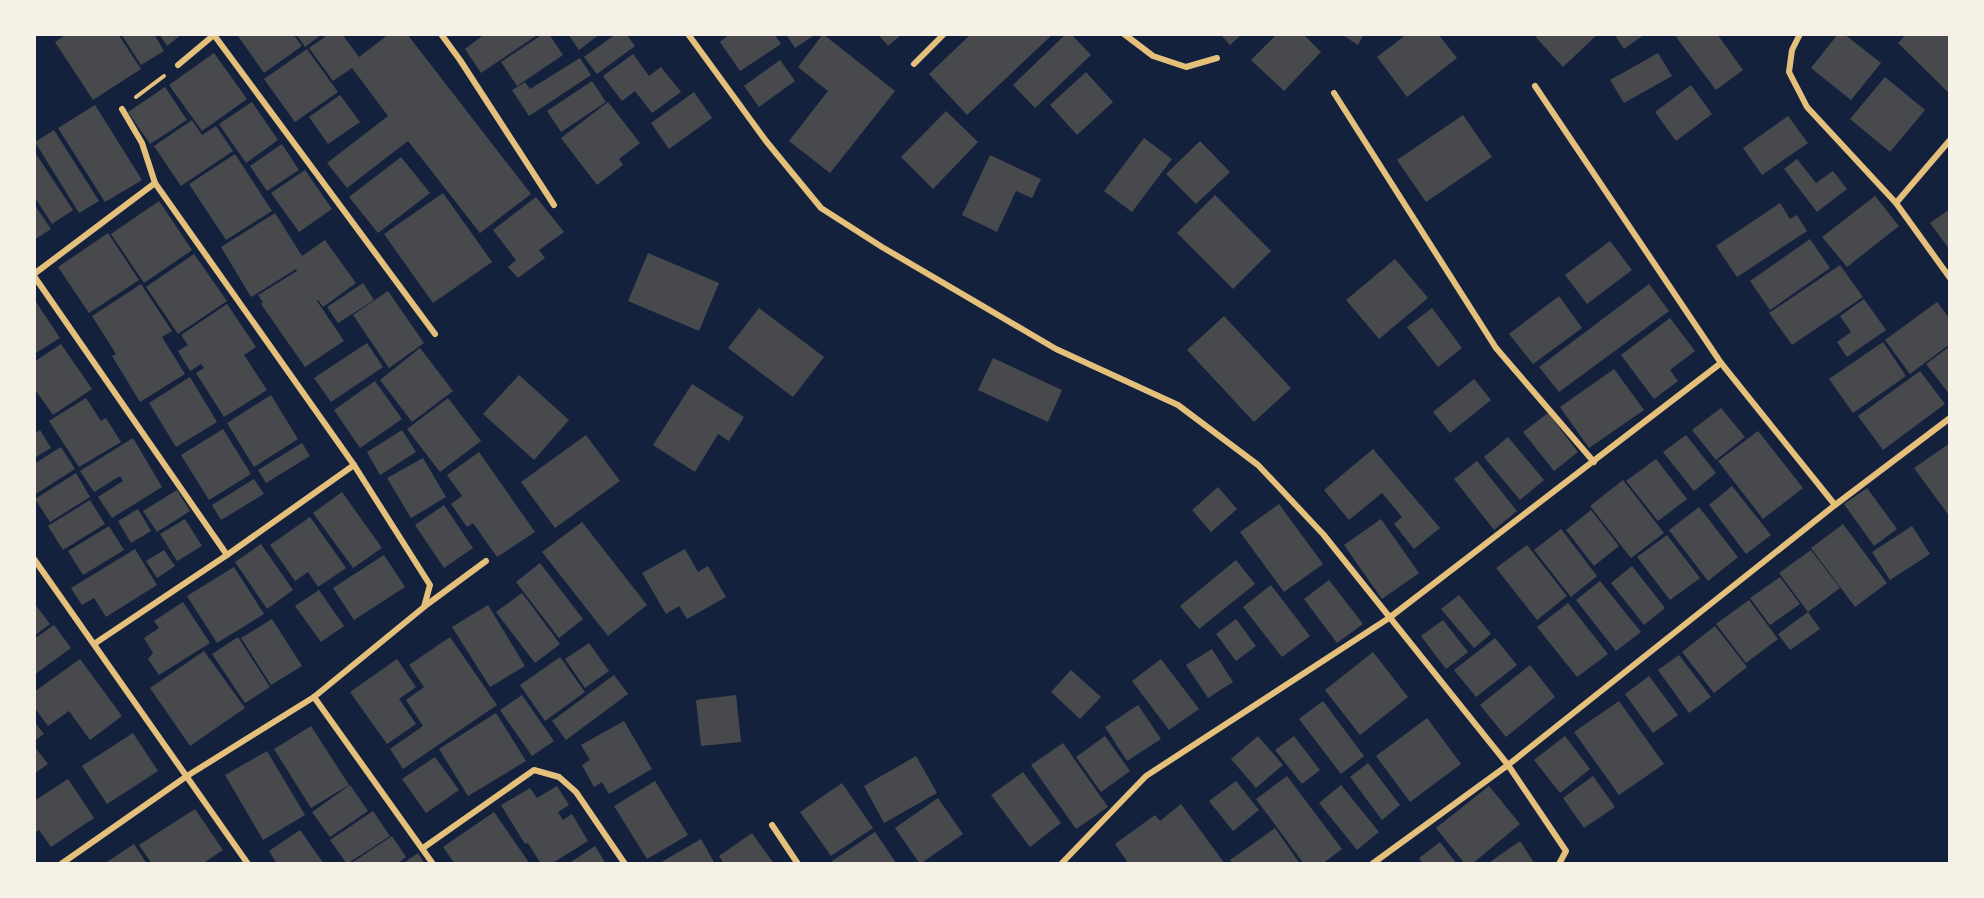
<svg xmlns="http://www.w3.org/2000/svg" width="1984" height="898" font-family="'Varela Round',sans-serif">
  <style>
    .building { fill: #48494c }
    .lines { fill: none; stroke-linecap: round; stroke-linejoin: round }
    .path { stroke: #e5c07b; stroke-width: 4 }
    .minor { stroke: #e5c07b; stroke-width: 6 }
  </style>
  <rect width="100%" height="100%" fill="#14213d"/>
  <!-- building -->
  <g class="building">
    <path d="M67 34H118L141 69 93 100 55 42Z"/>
    <path d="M121 34H154L164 51 141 65Z"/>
    <path d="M159 34H182L167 46Z"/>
    <path d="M240 34H293L302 46 264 73 238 36Z"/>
    <path d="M296 34H322L305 47Z"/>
    <path d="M329 34H342L359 57 389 34H407L531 194 480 233 408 141 347 188 327 163 388 116 352 68 333 81 309 48Z"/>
    <path d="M485 34H539L481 73 465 49Z"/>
    <path d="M543 34H549L563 55 517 86 501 62Z"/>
    <path d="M568 34H600L579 50Z"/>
    <path d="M616 34H626L635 46 597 74 584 57Z"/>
    <path d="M730 34H774L781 44 740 71 720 42Z"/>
    <path d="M786 34H812L813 36 795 48Z"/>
    <path d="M823 34 895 91 830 173 789 141 828 91 798 67Z"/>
    <path d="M878 34H902L888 46Z"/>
    <path d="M971 34H1053L967 115 929 74Z"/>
    <path d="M1066 34H1071L1091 55 1035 108 1013 85Z"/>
    <path d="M1220 34H1242L1230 45Z"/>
    <path d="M1277 34H1303L1321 52 1284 91 1251 60Z"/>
    <path d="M1341 34H1364L1358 45Z"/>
    <path d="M1407 34H1438L1457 58 1407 97 1377 57Z"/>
    <path d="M1533 34H1598L1563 67Z"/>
    <path d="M1614 34H1645L1624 49Z"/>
    <path d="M1679 34H1717L1743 70 1716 90 1676 37Z"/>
    <path d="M1838 34H1844L1881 63 1851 100 1811 68Z"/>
    <path d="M1906 34H1950V94L1898 43Z"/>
    <path d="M307 49 338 92 295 122 264 79Z"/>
    <path d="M214 53 247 99 202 131 169 85Z"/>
    <path d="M1658 53 1672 76 1624 103 1610 80Z"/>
    <path d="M633 54 649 76 661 67 681 92 652 113 635 91 622 101 603 76Z"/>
    <path d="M580 58 591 75 529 116 512 90 525 82 530 89Z"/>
    <path d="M780 60 795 81 759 107 744 86Z"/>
    <path d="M1086 72 1113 102 1077 135 1050 105Z"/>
    <path d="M1885 77 1925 110 1890 152 1850 119Z"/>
    <path d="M592 81 606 102 561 132 547 111Z"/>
    <path d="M1691 85 1712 114 1676 141 1655 112Z"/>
    <path d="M165 87 187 120 150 144 128 112Z"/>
    <path d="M694 92 712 118 669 149 651 123Z"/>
    <path d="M340 95 360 122 328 144 309 117Z"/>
    <path d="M252 102 278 140 246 163 219 124Z"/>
    <path d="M608 102 640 143 619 159 623 165 597 185 561 138Z"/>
    <path d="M95 105 142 180 105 202 58 128Z"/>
    <path d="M946 111 978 142 933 189 901 157Z"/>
    <path d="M1463 115 1492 157 1426 202 1397 160Z"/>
    <path d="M1788 116 1808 143 1762 175 1743 148Z"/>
    <path d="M192 120 202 135 216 126 233 151 181 186 154 146Z"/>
    <path d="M54 130 99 201 79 213 35 142Z"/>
    <path d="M1144 138 1172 159 1132 212 1104 191Z"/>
    <path d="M1200 141 1230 172 1196 204 1166 174Z"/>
    <path d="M282 144 299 170 267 191 250 166Z"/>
    <path d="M34 151 73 210 52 224 34 196Z"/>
    <path d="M235 154 272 211 226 240 189 184Z"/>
    <path d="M990 155 1041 179 1032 198 1016 191 997 232 962 215Z"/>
    <path d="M401 157 430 193 378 233 349 197Z"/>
    <path d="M1797 159 1816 183 1833 171 1847 189 1817 212 1784 169Z"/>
    <path d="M305 170 332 209 299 232 271 193Z"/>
    <path d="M443 193 492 262 433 303 384 234Z"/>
    <path d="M1215 195 1271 251 1233 289 1177 233Z"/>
    <path d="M1875 196 1899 226 1847 267 1822 237Z"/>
    <path d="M536 197 564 232 539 250 545 258 518 278 508 267 516 260 493 230Z"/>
    <path d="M159 201 192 250 144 283 111 234Z"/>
    <path d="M1780 203 1790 219 1797 215 1807 231 1737 277 1716 246Z"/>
    <path d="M34 204 51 229 34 240Z"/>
    <path d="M1950 209V250L1930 223Z"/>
    <path d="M275 213 302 256 325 240 356 283 323 307 318 300 317 301 344 341 305 367 261 304 263 302 258 295 297 271 296 269 251 297 221 247Z"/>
    <path d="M108 233 139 280 89 313 58 267Z"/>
    <path d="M1810 239 1830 268 1770 310 1750 281Z"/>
    <path d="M1610 241 1632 270 1587 304 1565 275Z"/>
    <path d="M648 253 719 283 699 331 628 301Z"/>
    <path d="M194 254 227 301 178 334 146 287Z"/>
    <path d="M1395 259 1428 298 1379 339 1346 300Z"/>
    <path d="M1840 265 1863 297 1792 345 1769 313Z"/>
    <path d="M363 283 374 300 338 323 327 307Z"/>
    <path d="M141 284 172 331 162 337 185 374 140 402 112 356 116 354 92 316Z"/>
    <path d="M1649 284 1669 311 1559 392 1539 367Z"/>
    <path d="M388 291 424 343 389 368 353 315Z"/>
    <path d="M1559 296 1582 328 1533 364 1509 334Z"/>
    <path d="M34 299 60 338 34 354Z"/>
    <path d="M1864 299 1886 330 1847 357 1837 342 1851 332 1840 316Z"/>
    <path d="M1937 302 1950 319V344L1910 374 1885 340Z"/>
    <path d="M227 304 256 347 244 355 267 390 224 417 196 373 204 368 201 364 190 371 178 351 188 345 181 335Z"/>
    <path d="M759 308 824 357 793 397 728 348Z"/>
    <path d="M1432 308 1462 348 1438 367 1407 327Z"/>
    <path d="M1224 316 1291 388 1254 422 1187 350Z"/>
    <path d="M1670 318 1695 351 1670 370 1678 381 1654 399 1621 355Z"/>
    <path d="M1883 342 1906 376 1853 413 1829 379Z"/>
    <path d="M367 343 383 367 331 402 314 378Z"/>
    <path d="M61 344 92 389 53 415 34 388V362Z"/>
    <path d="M1950 346V395L1926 364Z"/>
    <path d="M420 348 453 391 412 422 380 380Z"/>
    <path d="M993 358 1062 390 1048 422 978 390Z"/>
    <path d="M1614 369 1644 410 1589 448 1560 407Z"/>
    <path d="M1920 371 1945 404 1883 450 1858 416Z"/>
    <path d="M519 375 569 420 534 460 483 414Z"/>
    <path d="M190 377 217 422 176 447 149 403Z"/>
    <path d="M1474 379 1491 400 1450 433 1433 412Z"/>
    <path d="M375 381 402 419 360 448 334 410Z"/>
    <path d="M692 384 744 417 729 441 718 434 695 472 653 445Z"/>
    <path d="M271 395 298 439 254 467 227 423Z"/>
    <path d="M86 398 101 421 106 418 121 442 79 467 49 421Z"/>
    <path d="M448 398 481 441 440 472 407 429Z"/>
    <path d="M1721 408 1745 437 1716 460 1692 430Z"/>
    <path d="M1548 413 1578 452 1554 471 1523 432Z"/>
    <path d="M223 429 251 474 209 500 181 455Z"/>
    <path d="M40 430 51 448 34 458V434Z"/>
    <path d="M402 430 416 452 380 475 367 452Z"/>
    <path d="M1758 431 1803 488 1763 519 1718 461Z"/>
    <path d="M586 435 620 481 555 528 521 482Z"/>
    <path d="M1686 435 1716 473 1694 491 1663 452Z"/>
    <path d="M1508 437 1544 480 1520 500 1484 457Z"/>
    <path d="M133 438 162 487 112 518 98 497 123 481 120 476 94 492 80 471Z"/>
    <path d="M302 443 310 456 266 483 258 470Z"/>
    <path d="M1950 443V517L1914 468Z"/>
    <path d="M61 447 75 469 34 495V464Z"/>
    <path d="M1373 449 1440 528 1414 549 1394 524 1402 517 1382 493 1349 520 1324 490Z"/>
    <path d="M479 452 535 532 497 557 473 523 467 527 451 504 462 496 447 475Z"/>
    <path d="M423 458 446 497 411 518 387 478Z"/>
    <path d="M1656 459 1687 499 1658 521 1626 481Z"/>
    <path d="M1477 461 1517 511 1494 530 1454 479Z"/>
    <path d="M76 473 90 497 50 522 35 499Z"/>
    <path d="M254 479 264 494 221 520 212 505Z"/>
    <path d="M1623 480 1664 533 1631 558 1590 506Z"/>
    <path d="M1732 486 1771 535 1746 554 1709 505Z"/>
    <path d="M1218 487 1237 509 1211 532 1192 510Z"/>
    <path d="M1867 488 1897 529 1874 546 1844 504Z"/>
    <path d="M177 490 190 511 157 532 143 511Z"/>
    <path d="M342 492 382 548 353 568 313 513Z"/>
    <path d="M90 500 105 524 63 550 48 526Z"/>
    <path d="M1279 504 1323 564 1284 592 1240 532Z"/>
    <path d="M444 505 473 548 444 568 415 525Z"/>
    <path d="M1699 507 1738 557 1708 581 1669 530Z"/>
    <path d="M138 509 151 531 131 543 118 521Z"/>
    <path d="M1591 510 1619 546 1594 566 1566 530Z"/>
    <path d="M310 517 346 568 318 587 308 572 295 581 270 545Z"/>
    <path d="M185 519 202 546 177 561 160 534Z"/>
    <path d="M1381 519 1419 573 1382 599 1344 545Z"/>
    <path d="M582 522 647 605 608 636 542 552Z"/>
    <path d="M1843 524 1887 583 1855 607 1811 548Z"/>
    <path d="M109 526 124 550 83 575 68 551Z"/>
    <path d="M1912 526 1930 554 1890 580 1872 552Z"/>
    <path d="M1561 529 1597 576 1571 597 1534 550Z"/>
    <path d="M1667 535 1700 578 1670 600 1637 557Z"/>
    <path d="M261 544 293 590 267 609 235 562Z"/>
    <path d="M1527 545 1567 596 1537 620 1496 568Z"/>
    <path d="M135 549 157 585 106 617 94 598 82 605 71 588Z"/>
    <path d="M685 549 698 572 708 566 726 597 687 619 679 606 666 614 642 573Z"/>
    <path d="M164 550 175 566 157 578 146 561Z"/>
    <path d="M1811 550 1840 588 1808 612 1779 573Z"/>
    <path d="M384 555 405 587 354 620 333 588Z"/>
    <path d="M1236 560 1255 584 1199 629 1180 606Z"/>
    <path d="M540 563 583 619 559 638 516 582Z"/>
    <path d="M1632 566 1665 608 1644 625 1611 583Z"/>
    <path d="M234 567 264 614 217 643 187 596Z"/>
    <path d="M1780 577 1800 604 1770 625 1750 598Z"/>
    <path d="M1329 580 1363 624 1337 643 1304 599Z"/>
    <path d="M1600 581 1641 632 1616 651 1576 600Z"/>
    <path d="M1271 585 1310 636 1282 657 1243 607Z"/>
    <path d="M319 590 344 626 321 642 295 606Z"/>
    <path d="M522 593 560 644 535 663 496 612Z"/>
    <path d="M1459 595 1491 634 1474 648 1441 609Z"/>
    <path d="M1749 600 1778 639 1746 663 1716 624Z"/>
    <path d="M183 602 210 643 159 675 148 659 153 653 144 638 159 628 154 621Z"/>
    <path d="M34 603 50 624 34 636Z"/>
    <path d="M1568 603 1608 654 1577 677 1537 627Z"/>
    <path d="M488 605 525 666 490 687 452 627Z"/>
    <path d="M1808 612 1820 629 1790 650 1778 634Z"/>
    <path d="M272 619 302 666 271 685 241 638Z"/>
    <path d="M1236 619 1256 646 1236 661 1216 634Z"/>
    <path d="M1443 620 1468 652 1446 669 1421 636Z"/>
    <path d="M54 625 71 648 34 675V639Z"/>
    <path d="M1715 626 1747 667 1714 693 1682 652Z"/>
    <path d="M238 637 270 687 245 703 212 654Z"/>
    <path d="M450 637 497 705 403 769 390 749 423 726 406 700 424 687 409 665Z"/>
    <path d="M1495 638 1517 665 1476 697 1454 670Z"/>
    <path d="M589 643 609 671 585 688 565 659Z"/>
    <path d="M1212 649 1233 682 1208 698 1186 665Z"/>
    <path d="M204 651 245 708 190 746 150 688Z"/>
    <path d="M1373 652 1408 697 1360 735 1325 690Z"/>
    <path d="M1679 655 1711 697 1689 713 1658 670Z"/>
    <path d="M560 657 585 692 545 721 520 685Z"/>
    <path d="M80 659 122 716 90 740 69 711 48 726 34 707V692Z"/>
    <path d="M397 659 416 687 399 699 416 724 387 744 350 692Z"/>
    <path d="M1161 659 1199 709 1169 730 1132 681Z"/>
    <path d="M1530 665 1555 697 1506 737 1480 705Z"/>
    <path d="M1071 670 1101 697 1080 719 1051 692Z"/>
    <path d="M614 675 628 694 566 740 552 721Z"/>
    <path d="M1649 676 1678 715 1653 733 1625 694Z"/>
    <path d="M522 695 554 741 532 756 500 710Z"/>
    <path d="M736 695 741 742 701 746 696 700Z"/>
    <path d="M1323 701 1364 756 1341 774 1299 719Z"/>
    <path d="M1619 701 1664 764 1619 795 1574 732Z"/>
    <path d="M1138 705 1161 739 1127 761 1105 727Z"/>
    <path d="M496 713 526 761 468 796 439 749Z"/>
    <path d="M1427 718 1461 764 1410 802 1376 756Z"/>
    <path d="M34 721 44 734 34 741Z"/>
    <path d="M624 721 652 769 609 794 602 782 594 787 582 765 590 760 581 745Z"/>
    <path d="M311 726 349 785 311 808 274 749Z"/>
    <path d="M133 733 158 771 107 804 82 766Z"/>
    <path d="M1105 736 1130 771 1101 792 1076 757Z"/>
    <path d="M1258 736 1283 765 1256 788 1231 759Z"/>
    <path d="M1294 736 1320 770 1302 784 1275 750Z"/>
    <path d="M1565 736 1590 769 1560 793 1534 760Z"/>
    <path d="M1063 743 1108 807 1076 829 1031 765Z"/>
    <path d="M34 746 48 764 34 774Z"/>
    <path d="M267 751 305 815 263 840 225 775Z"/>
    <path d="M916 756 937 793 884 823 864 786Z"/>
    <path d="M435 757 459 790 426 813 402 779Z"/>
    <path d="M1368 763 1400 805 1382 820 1350 777Z"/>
    <path d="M1023 772 1061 823 1030 847 991 795Z"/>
    <path d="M1287 776 1342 849 1322 864H1304L1256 799Z"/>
    <path d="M1593 776 1615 807 1584 828 1563 798Z"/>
    <path d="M68 779 94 818 51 847 39 830 34 833V801Z"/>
    <path d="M655 781 688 835 647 859 614 806Z"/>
    <path d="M1236 781 1259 810 1233 831 1209 801Z"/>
    <path d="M842 783 873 828 831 856 800 812Z"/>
    <path d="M350 785 368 811 330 837 312 812Z"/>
    <path d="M1341 785 1379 832 1357 850 1319 803Z"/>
    <path d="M557 786 569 805 558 812 563 820 572 814 588 841 551 864H541L528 843 525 844 501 805 530 788 537 798Z"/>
    <path d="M1489 786 1520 824 1472 864H1465L1436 828Z"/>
    <path d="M938 798 963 834 920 864 895 828Z"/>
    <path d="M1181 804 1225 864H1129L1115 844 1155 815 1160 821Z"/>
    <path d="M195 809 223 850 202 864H152L139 845Z"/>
    <path d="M373 811 390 836 347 864 330 840Z"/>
    <path d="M494 812 530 864H455L443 847Z"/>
    <path d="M1275 828 1300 864H1233L1230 860Z"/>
    <path d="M300 830 324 864H277L269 851Z"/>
    <path d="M875 832 897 864H834L832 861Z"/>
    <path d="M752 833 774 864H724L719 856Z"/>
    <path d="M392 836 406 857 397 864H350Z"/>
    <path d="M701 839 715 864H658Z"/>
    <path d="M1520 841 1535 864H1487Z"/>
    <path d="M1440 842 1457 864H1423L1419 858Z"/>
    <path d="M134 844 147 864H104Z"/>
    <path d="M595 846 606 864H568Z"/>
    <path d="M418 853 425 864H402Z"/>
  </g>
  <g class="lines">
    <!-- path -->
    <path class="path" d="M136 97 164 76"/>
    <!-- minor -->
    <g class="minor">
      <path d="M441 34 460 60 554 205"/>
      <path d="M688 34 766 141 821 208 882 247 1056 349 1178 405 1258 465 1323 534 1508 765 1566 851 1559 864"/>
      <path d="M1124 34 1153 56 1186 67 1217 58"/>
      <path d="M1800 34 1792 50 1789 72 1807 107 1896 203 1950 278"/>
      <path d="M214 35 435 334"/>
      <path d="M914 64 944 34"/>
      <path d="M178 65 215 34"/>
      <path d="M1535 86 1721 363 1835 505"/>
      <path d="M1334 93 1496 348 1594 462"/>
      <path d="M122 109 142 143 155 183"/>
      <path d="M1896 203 1950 140"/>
      <path d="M34 274 155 183 354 465 430 585 424 607 314 697 187 776 61 864"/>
      <path d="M34 276 227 555"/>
      <path d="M34 559 248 864"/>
      <path d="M425 606 486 561"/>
      <path d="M94 644 227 555 354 465"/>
      <path d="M314 697 433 864"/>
      <path d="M772 825 798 864"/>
      <path d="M423 848 534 770 559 777 576 792 625 864"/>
      <path d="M1061 864 1146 776 1389 618 1721 363"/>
      <path d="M1372 864 1508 765 1835 505 1950 418"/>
    </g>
  </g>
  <!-- border -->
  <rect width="1984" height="898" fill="none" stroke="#f6f1e7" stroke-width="72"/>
</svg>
